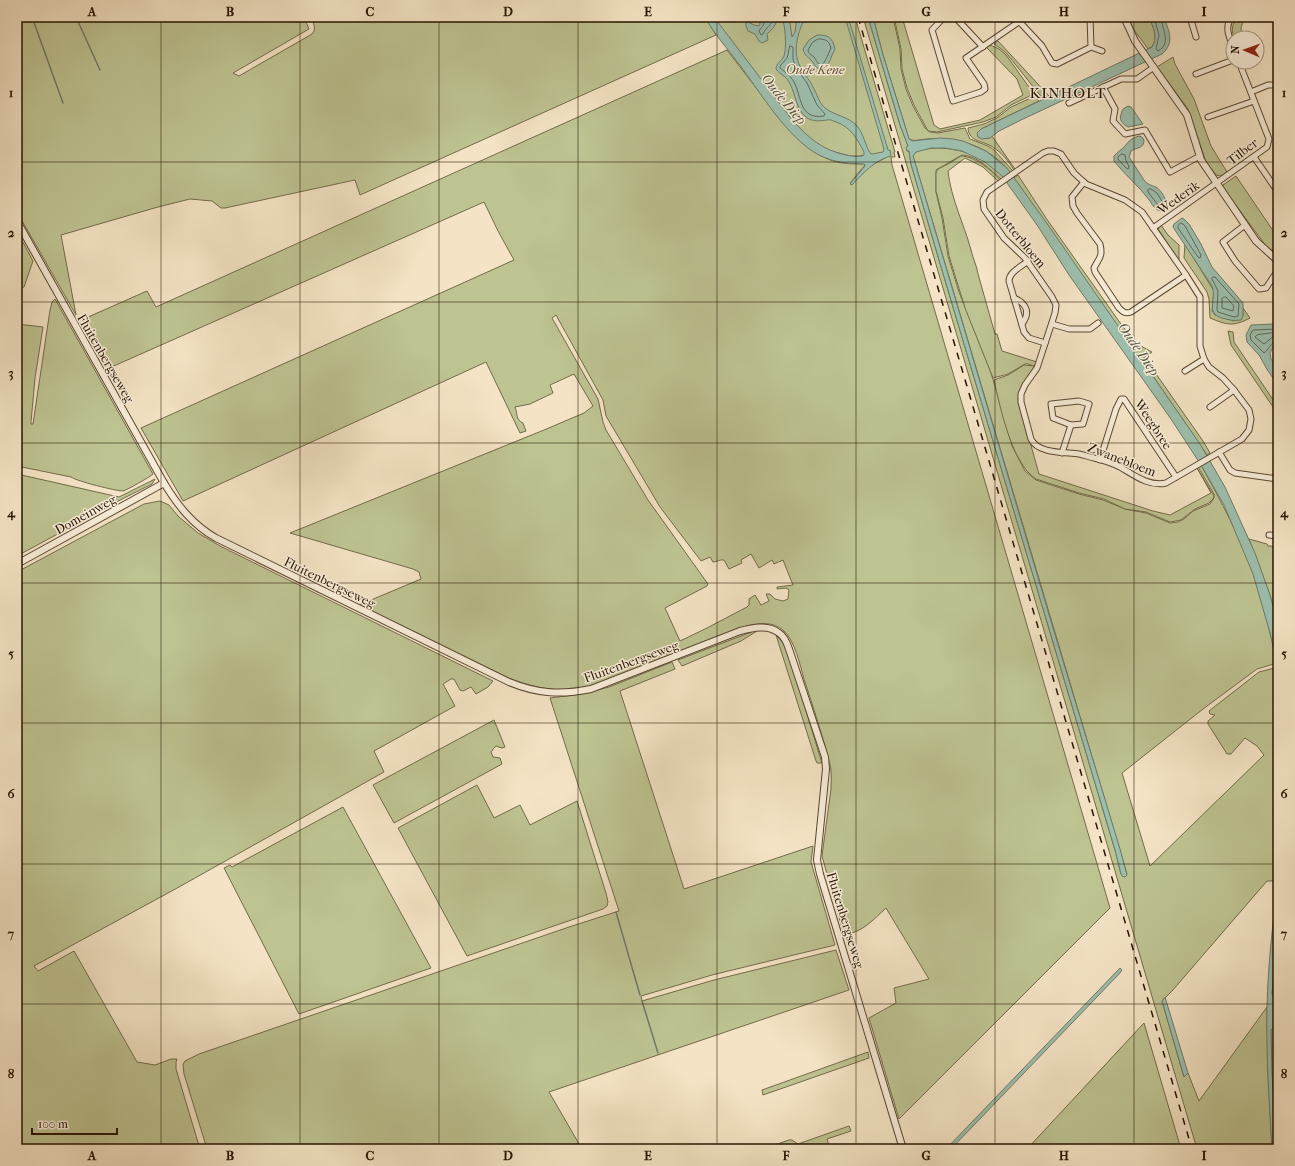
<svg xmlns="http://www.w3.org/2000/svg" width="1295" height="1166" font-family="'IM FELL French Canon',serif">
  <style>
    .green { fill: #bec392; stroke: #726b4a; fill-rule: evenodd }
    .water { fill: #9dbfae; stroke: #6e7a69 }
    .lines { fill: none; stroke-linecap: round; stroke-linejoin: round }
    .shore { stroke: #626958; stroke-width: 1 }
    .stream { stroke: #6e7a69; stroke-width: 1.5 }
    .minor-casing { stroke: #5a4732; stroke-width: 7 }
    .tertiary-casing { stroke: #5a4732; stroke-width: 8 }
    .minor { stroke: #f8edd9; stroke-width: 5 }
    .tertiary { stroke: #f8edd9; stroke-width: 6 }
    .rail { stroke: #271301; stroke-width: 1.5; stroke-dasharray: 7 7; stroke-linecap: butt }
    .grid { fill: none; stroke: #271301; stroke-width: 1; stroke-opacity: 0.55 }
    .labels { text-anchor: middle; stroke-width: 3; stroke-linejoin: round; paint-order: stroke }
    .park-label { font-size: 13px; font-style: italic; fill: #5c5134; stroke: #f8edd9 }
    .street-label { font-size: 13px; fill: #271301; stroke: #f8edd9 }
    .water-label { font-size: 14px; font-style: italic; fill: #504f3e; stroke: #f8edd9 }
    .quarter-label { font-size: 15px; letter-spacing: 1px; fill: #271301; stroke: #f8edd9 }
    .neatline { fill: none; stroke: #271301; stroke-width: 1.5 }
    .grid-label { font-size: 13px; text-anchor: middle; font-weight: bold; fill: #271301 }
  </style>
  <rect width="100%" height="100%" fill="#f4e4c5"/>
  <filter id="stains"><feTurbulence type="fractalNoise" baseFrequency=".005" numOctaves="4"/><feColorMatrix values="0 0 0 0 .2 0 0 0 0 .09 0 0 0 0 .02 0 0 0 .5 -.17"/></filter>
  <radialGradient id="worn" r=".72"><stop offset=".6" stop-color="#630" stop-opacity="0"/><stop offset="1" stop-color="#630" stop-opacity=".3"/></radialGradient>
  <!-- green -->
  <g class="green">
    <path d="M17 17H304L309 29 233 73 239 76 312 34C317 29 313 23 311 17H705L716 35 360 195 355 180 225 208H221L212 201 190 199 158 207 61 235 76 315 17 212Z"/>
    <path d="M709 17H855L895 152H894L895 157H891L892 165 1110 908 899 1119 869 1018 896 1003 894 988 929 979 886 908C873 920 863 932 844 935L822 856 831 789C831 781 832 773 830 765 823 736 813 707 804 679 800 665 795 641 784 631 773 621 760 623 746 626 712 640 678 653 644 666 622 675 599 687 574 689 549 692 526 685 503 676L359 605 421 579 419 572 413 569 290 533 544 430 584 413 593 406 574 374 550 385 553 393 530 404 515 407C518 414 515 419 523 423L526 431 520 433 486 362 183 501 141 428 514 260 498 231 484 202 107 369 79 321 147 291 156 307 727 50 784 124C797 139 814 155 833 161 843 164 854 164 864 164L865 165 850 183 852 185 866 169 872 165 887 157 864 155 860 156H850L835 152 814 150 713 26ZM556 315 603 400 606 416 660 507 701 561 710 557 713 562C717 562 720 559 724 560L729 569 742 563 741 560 751 554 759 568 772 560 774 564 783 560 793 585 777 587V589L786 588 789 590 788 599 783 601 775 599 770 594H766L769 601 761 605 755 595 749 599V605L747 607 707 628 680 641 665 608 707 586 708 584 648 500 606 430 603 422 598 399 552 318Z"/>
    <path d="M863 17H868L900 125 908 146 907 151H909L911 164 939 260 1115 850 1121 874 1125 877 1127 874 913 156C915 151 920 150 926 149 953 145 986 155 1003 177L1001 179C989 169 978 156 962 155L936 170V192L942 218 948 256 959 292 990 369 1012 446 1025 471 1036 480 1079 494 1103 500 1125 509 1146 513 1170 523 1178 522 1184 519 1193 511 1210 504 1214 498V494L1198 467 1201 465C1221 501 1240 537 1254 575 1263 604 1271 634 1277 663L1257 669 1203 709 1122 773 1150 866 1264 755 1257 746 1245 738 1231 754H1227L1208 724V721L1215 715 1210 714 1209 711 1259 672 1278 667V881H1267L1172 991 1162 1001 1184 1077 1188 1073 1199 1101 1267 1007 1268 1073 1272 1149H1197Z"/>
    <path d="M873 17H893L900 49 901 69 906 89 913 106 925 128 930 132 938 133 965 128 970 139 988 146 994 150 1013 171 1010 173C992 147 957 136 927 139 921 139 914 142 909 139L883 55Z"/>
    <path d="M894 17H902L934 125 940 129 980 120 1023 95 1017 79 986 47 990 45 999 49 1006 55 1034 94 1011 105 996 117 983 122 937 132 928 131 914 105 907 88 902 69 901 49Z"/>
    <path d="M1127 17H1148C1154 26 1158 38 1152 47L1148 49C1141 38 1132 30 1127 17Z"/>
    <path d="M1238 17H1252C1241 21 1239 27 1243 38H1234C1231 29 1232 24 1238 17Z"/>
    <path d="M998 41 1049 96 1043 99 1007 54 1000 48 994 44Z"/>
    <path d="M1173 57 1175 64 1194 99 1211 146 1227 172 1221 176 1216 175 1206 162 1188 109 1157 67Z"/>
    <path d="M1033 97H1035L1039 101 981 129 979 131 978 136 980 138H990L992 136 1015 169 1014 170C1009 162 1002 153 994 148 984 140 969 143 968 128L984 124 997 118 1011 107Z"/>
    <path d="M961 156C974 156 992 170 1000 180L998 181 983 167 965 158 948 171C951 199 964 224 971 250 973 259 977 266 978 274L995 334H997L1002 351 1037 362C1031 375 1020 384 1018 399L1039 474 1153 511 1170 515 1211 493 1197 468 1214 496 1213 499 1209 503 1195 509 1181 520 1170 522 1146 512 1125 509 1104 499 1079 493 1036 479C1012 464 1000 407 994 380L1008 375 1024 365 1034 366 1028 364H1025L1008 374 993 378 965 308 949 256 943 218 936 191V173L938 169 948 164Z"/>
    <path d="M1018 175 1046 218 1123 327 1137 344 1152 352 1141 360 1014 178Z"/>
    <path d="M1236 176 1278 238V255L1266 246 1224 189 1223 185Z"/>
    <path d="M1161 225 1168 235 1179 245V261L1158 229Z"/>
    <path d="M17 231 33 261 24 287 18 288 17 289Z"/>
    <path d="M1185 244 1214 291 1212 311 1215 315 1234 321 1243 316V308L1250 318C1233 327 1227 325 1210 318L1209 299 1207 292 1184 258Z"/>
    <path d="M55 299 153 474C150 477 127 490 123 491 116 491 76 481 71 477L17 466V324L43 327 35 378 31 422V424H33L50 310 52 302Z"/>
    <path d="M1228 331 1233 332 1234 342 1278 407V413L1273 407 1231 345Z"/>
    <path d="M1148 360 1154 371 1203 441 1210 453 1207 455 1144 363Z"/>
    <path d="M17 474 119 497 155 479 152 484 124 498 17 556Z"/>
    <path d="M160 501 169 505 178 516 198 533 220 546 493 681 488 687 476 694 471 687 463 691 460 690 454 679H451L443 684 455 706 374 751 384 772 179 887 34 966 38 971 74 951 137 1062 155 1065 171 1059H177L176 1062V1069L200 1149H17V572L144 504Z"/>
    <path d="M1249 539 1267 544 1268 546H1271L1278 548V624L1270 595Z"/>
    <path d="M754 631H757L741 641 682 666 678 660Z"/>
    <path d="M776 635 786 646 822 763H817L816 761Z"/>
    <path d="M672 662 675 669 620 691 684 889 813 846 811 862 835 945 712 975 641 996 642 1001 714 980 836 950 849 990 549 1092 582 1149H207L184 1074 183 1064 185 1061 199 1054 569 927 619 911 550 698 582 694 609 687Z"/>
    <path d="M494 720 505 747 502 748 496 746 494 748 491 752 493 757 500 758 502 764 394 823 373 785Z"/>
    <path d="M477 785 494 818 520 805 530 825 577 801 606 893 608 902 607 906 603 909 467 956 398 828Z"/>
    <path d="M343 807 431 968 299 1014 224 868 230 865 232 867Z"/>
    <path d="M1144 1023 1181 1149H1027Z"/>
    <path d="M868 1052 869 1058 763 1095 762 1090Z"/>
    <path d="M849 1126 851 1131 827 1139 830 1149H763L789 1140H792L798 1144Z"/>
  </g>
  <!-- water -->
  <g class="water">
    <path d="M705 17H714L793 121C809 138 822 150 846 155 851 156 859 158 864 155V152C857 139 851 127 836 122 833 121 830 119 827 120 820 121 812 122 806 117 796 109 796 95 790 84 786 75 780 75 776 69 776 63 782 61 784 56 787 47 785 25 782 17H789L792 37 795 32 797 17H806C798 30 792 52 800 66 804 74 810 80 813 87 817 94 819 103 825 108 835 116 848 116 857 126 864 134 865 145 870 153L872 154 883 152 884 149 845 17H848L888 150H890L891 156C875 160 863 173 852 185L850 184 865 166V165L864 164C847 163 835 163 819 155 788 139 760 92 739 64 727 48 714 34 705 17Z"/>
    <path d="M759 17H777V18C776 26 773 28 767 34L768 40 762 43 759 41 755 34 748 31 746 26V23L748 22 754 25 759 26 760 24Z"/>
    <path d="M868 17H873L883 55 909 139 913 141 940 138 953 139 963 141 986 151 1007 168 1048 225 1200 444 1225 487 1255 553 1270 595 1278 624V668L1270 633 1253 574 1224 505 1201 465 1171 419 1069 275 1037 225 1002 176 985 162 962 151 945 148H931L916 152 913 156 1050 618 1120 849 1127 875 1125 877 1122 876 1121 874 1115 850 939 260 911 164 909 151H907L906 147 908 146 900 125Z"/>
    <path d="M1148 17H1164C1169 31 1175 43 1162 54L1021 120 999 131 990 138 982 139 978 137 977 133 981 129 1152 47C1158 38 1154 26 1148 17Z"/>
    <path d="M817 35C829 35 832 37 835 49 831 56 830 63 825 69 815 69 817 67 811 60 807 55 806 58 803 49L809 40Z"/>
    <path d="M1128 106 1131 107 1143 124 1128 127C1119 122 1119 118 1123 109Z"/>
    <path d="M1139 136 1142 137 1144 140C1144 149 1137 147 1131 151L1129 157 1144 180C1148 185 1151 185 1156 187 1161 190 1167 200 1167 206L1161 211C1155 210 1153 206 1150 201 1139 186 1125 175 1114 161V156C1117 153 1119 151 1122 149 1129 142 1129 139 1139 136Z"/>
    <path d="M1182 218 1184 219 1189 224 1201 244 1212 267 1243 303V316L1241 320C1234 321 1229 320 1222 318 1205 313 1217 299 1212 286L1173 227 1174 224Z"/>
    <path d="M1274 324 1278 325V344L1272 349 1270 353 1271 359 1278 370V385L1268 371 1259 355 1247 342 1246 335 1251 325Z"/>
    <path d="M1278 881V965L1276 990V1020L1278 1091V1149H1272C1269 1101 1266 1053 1267 1006 1268 964 1273 922 1278 881Z"/>
    <path d="M1120 968 1122 970 1120 973 951 1149H946Z"/>
    <path d="M1165 997 1188 1073 1184 1077 1162 1001Z"/>
  </g>
  <g class="lines">
    <!-- shore -->
    <g class="shore">
      <path d="M763 17C765 26 763 25 759 31L761 35 763 34C766 26 772 27 773 17"/>
      <path d="M1153 17 1155 21 1159 35 1156 49 1158 51C1172 43 1162 30 1161 17"/>
      <path d="M818 39C825 39 829 40 831 48 829 52 825 63 822 65 817 64 817 61 814 57 811 54 809 55 808 50L812 43Z"/>
      <path d="M790 46 793 47V59L796 68 807 83 817 105 825 114 824 116C799 120 802 97 794 82 790 75 786 73 780 68V66L787 58Z"/>
      <path d="M1122 154 1125 155 1126 161 1129 166 1128 169 1126 168 1118 159V157Z"/>
      <path d="M1151 189 1157 193 1163 203 1161 206 1158 205 1148 192V190Z"/>
      <path d="M1181 223 1183 224 1185 226 1201 255 1200 258 1198 257 1178 228V226Z"/>
      <path d="M1213 277H1215L1239 304 1238 316 1234 317 1218 312 1217 310 1218 291 1212 279Z"/>
      <path d="M1224 297H1226L1234 306 1233 311 1222 308V299Z"/>
      <path d="M1278 329 1253 330 1250 335 1251 340 1264 353C1269 350 1270 342 1278 341"/>
      <path d="M1272 333 1274 334V336L1264 344 1255 337 1257 335Z"/>
      <path d="M1278 913 1272 994 1273 996 1278 995"/>
      <path d="M1278 1034 1276 1036 1278 1099"/>
      <path d="M1276 1149 1272 1073 1271 1030 1273 1028 1278 1029"/>
    </g>
    <!-- stream -->
    <g class="stream">
      <path d="M32 17 63 103"/>
      <path d="M76 17 100 70"/>
      <path d="M616 912 640 995"/>
      <path d="M642 1001 658 1053"/>
    </g>
    <!-- minor casing -->
    <g class="minor-casing">
      <g id="minor">
        <path d="M944 17 932 30 953 101 981 92 985 89 984 84 966 58 1026 17"/>
        <path d="M955 17 983 47"/>
        <path d="M1015 17 1042 46 1052 63 1057 64 1091 47 1090 17"/>
        <path d="M1190 17 1196 37"/>
        <path d="M1232 17C1224 27 1229 36 1233 47"/>
        <path d="M1091 47 1102 51"/>
        <path d="M1196 74 1233 60"/>
        <path d="M1103 87 1115 109 1113 121 1125 134 1145 130 1170 172 1200 156"/>
        <path d="M1251 92 1268 85H1278"/>
        <path d="M1069 103 1121 79H1137L1154 67"/>
        <path d="M1208 117 1254 101"/>
        <path d="M1048 151H1054L1061 154 1074 173 1086 184 1125 200 1142 212 1186 275 1200 297V346L1204 359 1209 367 1223 378 1234 390 1249 410 1251 419 1249 430 1242 439 1166 483C1149 487 1134 475 1120 467 1112 463 1103 460 1094 458 1089 457 1084 455 1079 454 1065 452 1038 454 1031 439L1021 402V394L1025 385 1037 368 1055 313 1056 305 1052 297 1025 258 1004 238 984 209 983 200 987 192 1043 153Z"/>
        <path d="M1254 157 1278 192"/>
        <path d="M1084 182 1072 197 1073 206 1077 213 1100 244C1103 257 1099 258 1094 268L1095 272 1119 308C1123 312 1125 314 1131 312L1186 275"/>
        <path d="M1245 225 1223 242 1235 261 1259 289 1266 288 1278 270"/>
        <path d="M1153 228 1267 147 1269 139 1239 62"/>
        <path d="M1028 261C1021 267 1009 272 1009 281L1024 332 1029 338 1045 343"/>
        <path d="M1014 298C1026 303 1031 312 1022 324"/>
        <path d="M1052 324 1069 329H1090L1098 323"/>
        <path d="M1185 371 1204 359"/>
        <path d="M1079 401 1089 404 1083 424 1071 425 1053 418 1051 404Z"/>
        <path d="M1210 407 1234 390"/>
        <path d="M1219 452 1230 470 1235 473 1278 479"/>
        <path d="M1062 453 1071 425"/>
        <path d="M1100 460 1116 409 1121 399H1124L1176 477"/>
        <path d="M1269 535 1278 536"/>
      </g>
    </g>
    <!-- tertiary casing -->
    <g class="tertiary-casing">
      <g id="tertiary">
        <path d="M1124 17 1135 41 1187 115 1201 160 1256 241 1278 261"/>
        <path d="M17 221 164 483C178 506 193 525 216 538L509 682C538 694 561 695 591 689L740 631C752 628 768 624 779 633 784 636 787 643 789 649L825 757 826 769 817 860 820 874 903 1149"/>
        <path d="M17 564 164 483"/>
      </g>
    </g>
    <!-- minor -->
    <use href="#minor" class="minor"/>
    <!-- tertiary -->
    <use href="#tertiary" class="tertiary"/>
    <!-- rail -->
    <path class="rail" d="M858 17 1192 1149"/>
  </g>
  <!-- grid -->
  <path class="grid" d="M161 17V1149M300 17V1149M439 17V1149M578 17V1149M717 17V1149M856 17V1149M995 17V1149M1134 17V1149M17 162H1278M17 302H1278M17 443H1278M17 583H1278M17 723H1278M17 864H1278M17 1004H1278"/>
  <g class="labels">
    <!-- park labels -->
    <g class="park-label">
      <text x="815" y="74">Oude Kene</text>
    </g>
    <!-- street labels -->
    <g class="street-label">
      <text transform="translate(1242 151) rotate(-37)" y="5">Tilber</text>
      <text transform="translate(1178 197) rotate(-35)" y="5">Wederik</text>
      <text transform="translate(1021 238) rotate(51)" y="5">Dotterbloem</text>
      <text transform="translate(106 358) rotate(60)" y="5">Fluitenbergseweg</text>
      <text transform="translate(1154 424) rotate(57)" y="5">Weegbree</text>
      <text transform="translate(1122 459) rotate(21)" y="5">Zwanebloem</text>
      <text transform="translate(85 514) rotate(-29)" y="5">Domeinweg</text>
      <text transform="translate(330 582) rotate(26)" y="5">Fluitenbergseweg</text>
      <text transform="translate(631 661) rotate(-20)" y="5">Fluitenbergseweg</text>
      <text transform="translate(846 920) rotate(73)" y="5">Fluitenbergseweg</text>
    </g>
    <!-- water labels -->
    <g class="water-label">
      <text transform="translate(784 99) rotate(50)" y="5">Oude Diep</text>
      <text transform="translate(1139 349) rotate(55)" y="5">Oude Diep</text>
    </g>
    <!-- quarter labels -->
    <g class="quarter-label">
      <text x="1068" y="98">KINHOLT</text>
    </g>
  </g>
  <!-- margin -->
  <rect width="1295" height="1166" fill="none" stroke="#f4e4c5" stroke-width="44"/>
  <!-- north arrow -->
  <g transform="translate(1245 50) rotate(272)"><circle r="19" fill="#f8edd9" stroke="#a49683"/>
  <path d="M0-3L7 15L0 10L-7 15Z" fill="#8f2418"/>
  <text y="-6" font-size="11" font-weight="bold" text-anchor="middle" fill="#271301">N</text>
  </g>
  <!-- scale -->
  <path d="M32 1128v6h85v-6" fill="none" stroke="#271301" stroke-width="2"/>
  <text x="38" y="1128" font-size="12" fill="#271301" stroke="#f8edd9" stroke-width="3" paint-order="stroke">100 m</text>
  <rect x="22" y="22" width="1251" height="1122" class="neatline"/>
  <g class="grid-label">
    <text x="92" y="16">A</text>
    <text x="230" y="16">B</text>
    <text x="370" y="16">C</text>
    <text x="508" y="16">D</text>
    <text x="648" y="16">E</text>
    <text x="786" y="16">F</text>
    <text x="926" y="16">G</text>
    <text x="1064" y="16">H</text>
    <text x="1204" y="16">I</text>
    <text x="11" y="97">1</text>
    <text x="1284" y="97">1</text>
    <text x="11" y="237">2</text>
    <text x="1284" y="237">2</text>
    <text x="11" y="377">3</text>
    <text x="1284" y="377">3</text>
    <text x="11" y="517">4</text>
    <text x="1284" y="517">4</text>
    <text x="11" y="658">5</text>
    <text x="1284" y="658">5</text>
    <text x="11" y="798">6</text>
    <text x="1284" y="798">6</text>
    <text x="11" y="938">7</text>
    <text x="1284" y="938">7</text>
    <text x="11" y="1078">8</text>
    <text x="1284" y="1078">8</text>
    <text x="92" y="1160">A</text>
    <text x="230" y="1160">B</text>
    <text x="370" y="1160">C</text>
    <text x="508" y="1160">D</text>
    <text x="648" y="1160">E</text>
    <text x="786" y="1160">F</text>
    <text x="926" y="1160">G</text>
    <text x="1064" y="1160">H</text>
    <text x="1204" y="1160">I</text>
  </g>
  <rect width="100%" height="100%" filter="url(#stains)"/>
  <rect width="100%" height="100%" fill="url(#worn)"/>
</svg>
